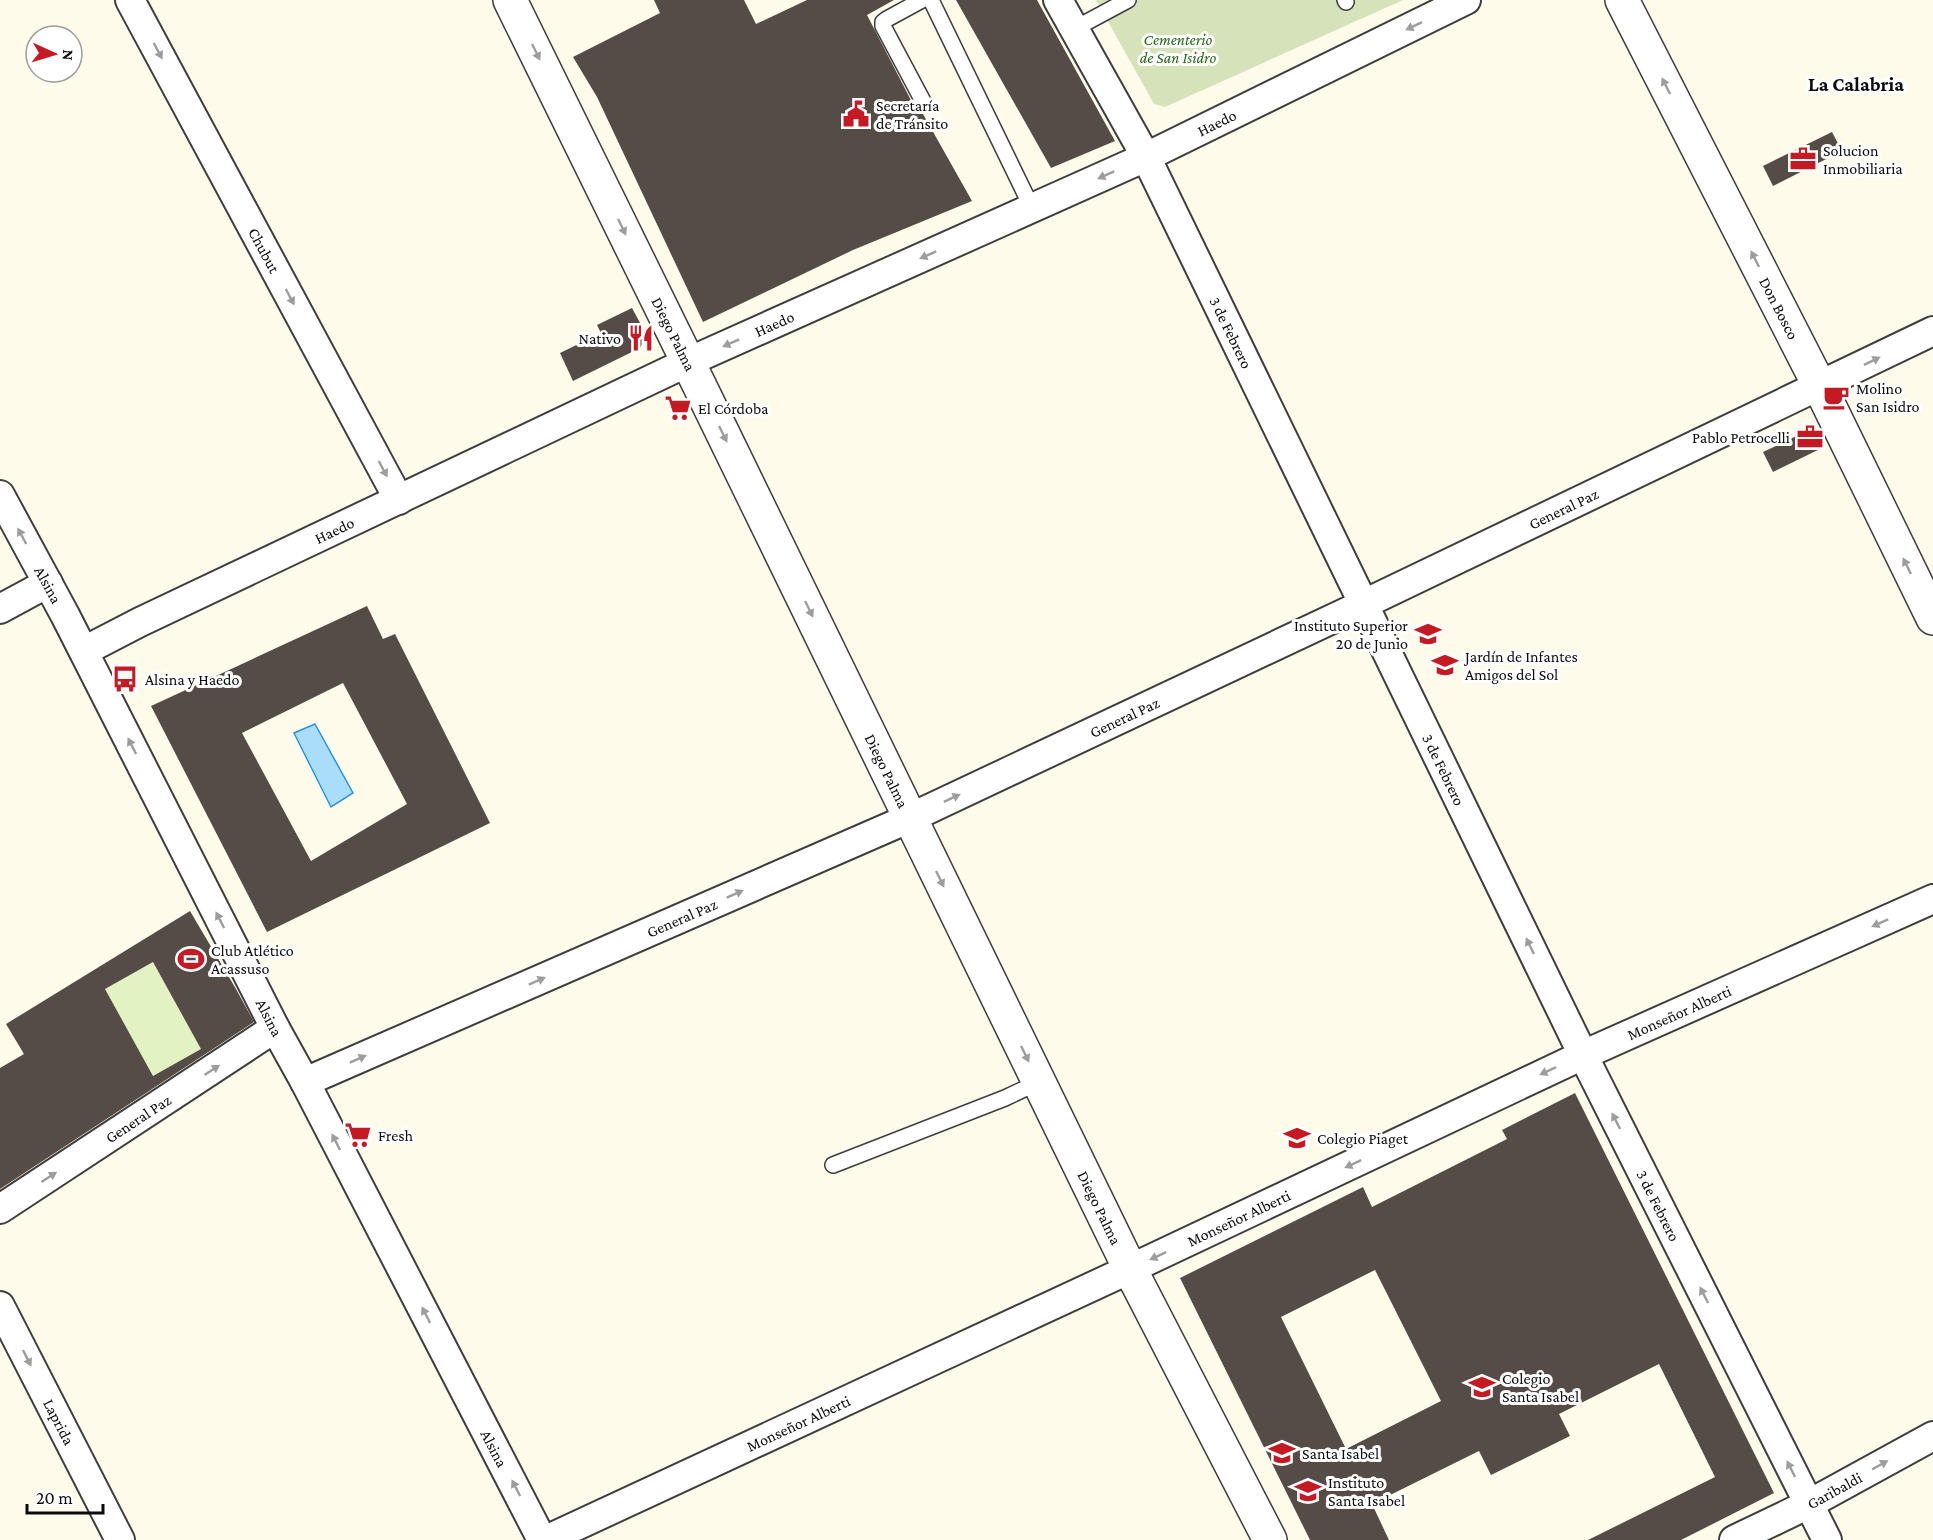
<svg xmlns="http://www.w3.org/2000/svg" width="1933" height="1540" font-family="'Crimson Pro',serif">
  <style>
    .cemetery { fill: #d5e2ba }
    .pitch { fill: #e2f2c3 }
    .water { fill: #aaddfa; stroke: #2c94d7; stroke-width: 1.5 }
    .building { fill: #554c47; fill-rule: evenodd }
    .lines { fill: none; stroke-linecap: round; stroke-linejoin: round }
    .service-casing { stroke: #3e3e3e; stroke-width: 18 }
    .minor-casing { stroke: #3e3e3e; stroke-width: 32 }
    .tertiary-casing { stroke: #3e3e3e; stroke-width: 36 }
    .service { stroke: #fff; stroke-width: 15 }
    .minor { stroke: #fff; stroke-width: 28 }
    .tertiary { stroke: #fff; stroke-width: 33 }
    .oneway { fill: #9d9d9d }
    .labels { text-anchor: middle; stroke-width: 6; stroke-linejoin: round; paint-order: stroke }
    .park-label { font-size: 16px; font-style: italic; fill: #296718; stroke: #fff }
    .poi-label { font-size: 16px; fill: #0b0b0b; stroke: #fff; text-anchor: start }
    .street-label { font-size: 16px; fill: #0b0b0b; stroke: #fff }
    .quarter-label { font-size: 20px; font-weight: bold; fill: #0b0b0b; stroke: #fff }
  </style>
  <rect width="100%" height="100%" fill="#fffbea"/>
  <!-- cemetery -->
  <path class="cemetery" d="M1096 0H1403L1165 107 1154 104Z"/>
  <!-- pitch -->
  <path class="pitch" d="M153 962 201 1049 153 1076 105 989Z"/>
  <!-- water -->
  <path class="water" d="M315 724 353 793 331 807 294 733Z"/>
  <!-- building -->
  <g class="building">
    <path d="M654 0H744L756 24 807 0H894L867 15 916 110 923 114 972 201 853 250 703 322 597 97 573 57 660 13Z"/>
    <path d="M956 0H1037L1115 141 1051 168Z"/>
    <path d="M1832 132 1842 151 1773 186 1763 166Z"/>
    <path d="M632 308 646 334 640 348 573 381 560 353 601 333 597 325Z"/>
    <path d="M1807 431 1818 433 1824 447 1773 472 1763 452Z"/>
    <path d="M367 606 383 639 395 634 490 823 267 932 151 706ZM343 683 407 804 311 861 242 733Z"/>
    <path d="M190 911 236 989 254 1022 0 1189V1068L24 1054 6 1024ZM153 962 201 1049 153 1076 105 989Z"/>
    <path d="M1575 1093 1774 1493 1681 1540H1588L1715 1477 1659 1364 1559 1414 1570 1436 1491 1475 1479 1451 1372 1504 1389 1540H1310L1180 1278 1363 1187 1372 1207 1507 1139 1502 1130ZM1375 1270 1441 1401 1346 1449 1281 1317Z"/>
  </g>
  <g class="lines">
    <!-- service casing -->
    <g class="service-casing">
      <g id="service">
        <path d="M922 0 887 19 883 22V26L925 105"/>
        <path d="M931 0 1032 208"/>
        <path d="M1345 0 1346 2"/>
        <path d="M1074 29 1128 0"/>
        <path d="M833 1165 1005 1098 1039 1082"/>
      </g>
    </g>
    <!-- minor casing -->
    <g class="minor-casing">
      <g id="minor">
        <path id="s1" d="M130 0 399 500"/>
        <path id="s2" d="M1058 0 1146 157 1583 1055 1827 1540"/>
        <path id="s3" d="M0 495 65 615 275 1028 305 1082 542 1540"/>
        <path d="M0 609 48 583"/>
        <path id="s4" d="M84 651 140 622 688 362 1146 157 1466 0"/>
        <path id="s5" d="M305 1082 910 818 1364 604 1933 331"/>
        <path id="s6" d="M0 1209 275 1028"/>
        <path id="s7" d="M0 1306 120 1540"/>
        <path id="s8" d="M546 1540 1130 1269 1583 1055 1933 899"/>
        <path id="s9" d="M1734 1540 1809 1504 1933 1436"/>
      </g>
    </g>
    <!-- tertiary casing -->
    <g class="tertiary-casing">
      <g id="tertiary">
        <path id="s10" d="M510 0 688 362 1130 1269 1270 1540"/>
        <path id="s11" d="M1622 0 1820 387 1933 618"/>
      </g>
    </g>
    <!-- service -->
    <use href="#service" class="service"/>
    <!-- minor -->
    <use href="#minor" class="minor"/>
    <!-- tertiary -->
    <use href="#tertiary" class="tertiary"/>
  </g>
  <!-- one-way arrows -->
  <defs><path id="oneway-solid" d="M-6-.8H1V-3.2L6.5 0L1 3.2V.8H-6Z" transform="scale(1.5)"/></defs>
  <g class="oneway">
    <use href="#oneway-solid" transform="translate(1414 26) rotate(154)"/>
    <use href="#oneway-solid" transform="translate(158 51) rotate(62)"/>
    <use href="#oneway-solid" transform="translate(536 52) rotate(64)"/>
    <use href="#oneway-solid" transform="translate(1666 86) rotate(-117)"/>
    <use href="#oneway-solid" transform="translate(1106 175) rotate(156)"/>
    <use href="#oneway-solid" transform="translate(622 227) rotate(64)"/>
    <use href="#oneway-solid" transform="translate(928 255) rotate(156)"/>
    <use href="#oneway-solid" transform="translate(1755 259) rotate(-117)"/>
    <use href="#oneway-solid" transform="translate(290 297) rotate(62)"/>
    <use href="#oneway-solid" transform="translate(731 343) rotate(156)"/>
    <use href="#oneway-solid" transform="translate(1872 361) rotate(-26)"/>
    <use href="#oneway-solid" transform="translate(723 434) rotate(64)"/>
    <use href="#oneway-solid" transform="translate(383 469) rotate(62)"/>
    <use href="#oneway-solid" transform="translate(22 536) rotate(-118)"/>
    <use href="#oneway-solid" transform="translate(1907 566) rotate(-116)"/>
    <use href="#oneway-solid" transform="translate(809 609) rotate(64)"/>
    <use href="#oneway-solid" transform="translate(132 746) rotate(-117)"/>
    <use href="#oneway-solid" transform="translate(952 798) rotate(-25)"/>
    <use href="#oneway-solid" transform="translate(940 879) rotate(64)"/>
    <use href="#oneway-solid" transform="translate(735 894) rotate(-24)"/>
    <use href="#oneway-solid" transform="translate(220 920) rotate(-117)"/>
    <use href="#oneway-solid" transform="translate(1880 923) rotate(156)"/>
    <use href="#oneway-solid" transform="translate(1530 946) rotate(-116)"/>
    <use href="#oneway-solid" transform="translate(537 981) rotate(-24)"/>
    <use href="#oneway-solid" transform="translate(1025 1054) rotate(64)"/>
    <use href="#oneway-solid" transform="translate(358 1059) rotate(-24)"/>
    <use href="#oneway-solid" transform="translate(212 1070) rotate(-33)"/>
    <use href="#oneway-solid" transform="translate(1548 1071) rotate(155)"/>
    <use href="#oneway-solid" transform="translate(1616 1121) rotate(-117)"/>
    <use href="#oneway-solid" transform="translate(336 1142) rotate(-117)"/>
    <use href="#oneway-solid" transform="translate(1353 1164) rotate(155)"/>
    <use href="#oneway-solid" transform="translate(49 1177) rotate(-33)"/>
    <use href="#oneway-solid" transform="translate(1158 1256) rotate(155)"/>
    <use href="#oneway-solid" transform="translate(1704 1295) rotate(-117)"/>
    <use href="#oneway-solid" transform="translate(426 1315) rotate(-117)"/>
    <use href="#oneway-solid" transform="translate(27 1358) rotate(63)"/>
    <use href="#oneway-solid" transform="translate(1880 1465) rotate(-29)"/>
    <use href="#oneway-solid" transform="translate(1791 1469) rotate(-117)"/>
    <use href="#oneway-solid" transform="translate(516 1488) rotate(-117)"/>
  </g>
  <!-- icons -->
  <defs>
    <g id="civic-bare" transform="scale(2.07)"><path d="M-.6-6.5H3V-4.5H.6V-3L4-1V1h2V6H-6V1h2V-1L-.6-3ZM-1.2 2.5V6h2.4V2.5Z" fill="#c41a24" stroke="#fff" stroke-width="2.5" paint-order="stroke"/></g>
    <g id="office-bare" transform="scale(2.07)"><path d="M-6-3h4V-5.5h4V-3h4V5H-6ZM-1-4.5V-3h2v-1.5ZM-6 0V1H6V0Z" fill="#c41a24" stroke="#fff" stroke-width="2.5" paint-order="stroke"/></g>
    <g id="restaurant-bare" transform="scale(2.07)"><path d="M-5-6h1v4h1v-4h1v4h1v-4h1v5L-1.5 .5V6h-2V.5L-5-1ZM5-6V6H3V1.5H1.5Q1.5-4 5-6Z" fill="#c41a24" stroke="#fff" stroke-width="2.5" paint-order="stroke"/></g>
    <g id="cafe-bare" transform="scale(2.07)"><path d="M-5.5-4.5H6V0H3Q3 3.5 0 3.5H-2.5Q-5.5 3.5-5.5 0ZM3-3.2v2h1.7v-2ZM-6 4.5H4V6H-6Z" fill="#c41a24" stroke="#fff" stroke-width="2.5" paint-order="stroke"/></g>
    <g id="supermarket-bare" transform="scale(2.07)"><path d="M-6-5.5h2.5l.6 2H6L4.5 2H-2.5L-4.4-4H-6ZM-1.5 3.2a1.3 1.3 0 1 0 .1 0ZM3 3.2a1.3 1.3 0 1 0 .1 0Z" fill="#c41a24" stroke="#fff" stroke-width="2.5" paint-order="stroke"/></g>
    <g id="school-bare" transform="scale(2.07)"><path d="M0-5L7-2L0 1L-7-2ZM-4 1L0 2.5L4 1V4Q0 6-4 4Z" fill="#c41a24" stroke="#fff" stroke-width="2.5" paint-order="stroke"/></g>
    <g id="bus-bare" transform="scale(2.07)"><path d="M-5-6H5V4H4V6H2V4H-2V6H-4V4H-5ZM-3.5-4V0h7V-4ZM-3.5 1.2v1.5H-2V1.2ZM2 1.2v1.5H3.5V1.2Z" fill="#c41a24" stroke="#fff" stroke-width="2.5" paint-order="stroke"/></g>
    <g id="stadium-bare" transform="scale(2.07)"><path d="M0-5a6.5 5 0 1 0 0 10a6.5 5 0 1 0 0-10ZM-3.5-1.8h7v3.6h-7Z" fill="#c41a24" stroke="#fff" stroke-width="2.5" paint-order="stroke"/></g>
  </defs>
  <g fill-rule="evenodd">
    <use href="#civic-bare" x="856" y="114"/>
    <use href="#office-bare" x="1803" y="159"/>
    <use href="#restaurant-bare" x="641" y="338"/>
    <use href="#cafe-bare" x="1836" y="397"/>
    <use href="#supermarket-bare" x="678" y="408"/>
    <use href="#office-bare" x="1810" y="437"/>
    <use href="#school-bare" x="1428" y="634"/>
    <use href="#school-bare" x="1445" y="665"/>
    <use href="#bus-bare" x="125" y="679"/>
    <use href="#stadium-bare" x="191" y="959"/>
    <use href="#supermarket-bare" x="358" y="1135"/>
    <use href="#school-bare" x="1297" y="1138"/>
    <use href="#school-bare" x="1482" y="1387"/>
    <use href="#school-bare" x="1282" y="1453"/>
    <use href="#school-bare" x="1308" y="1491"/>
  </g>
  <g class="labels">
    <!-- park labels -->
    <g class="park-label">
      <text x="1178" y="45">Cementerio<tspan x="1178" dy="18">de San Isidro</tspan></text>
    </g>
    <!-- poi labels -->
    <g class="poi-label">
      <text x="876" y="111">Secretaría<tspan x="876" dy="18">de Tránsito</tspan></text>
      <text x="1823" y="156">Solucion<tspan x="1823" dy="18">Inmobiliaria</tspan></text>
      <text x="621" y="344" text-anchor="end">Nativo</text>
      <text x="1856" y="394">Molino<tspan x="1856" dy="18">San Isidro</tspan></text>
      <text x="698" y="414">El Córdoba</text>
      <text x="1790" y="443" text-anchor="end">Pablo Petrocelli</text>
      <text x="1408" y="631" text-anchor="end">Instituto Superior<tspan x="1408" dy="18">20 de Junio</tspan></text>
      <text x="1465" y="662">Jardín de Infantes<tspan x="1465" dy="18">Amigos del Sol</tspan></text>
      <text x="145" y="685">Alsina y Haedo</text>
      <text x="211" y="956">Club Atlético<tspan x="211" dy="18">Acassuso</tspan></text>
      <text x="378" y="1141">Fresh</text>
      <text x="1317" y="1144">Colegio Piaget</text>
      <text x="1502" y="1384">Colegio<tspan x="1502" dy="18">Santa Isabel</tspan></text>
      <text x="1302" y="1459">Santa Isabel</text>
      <text x="1328" y="1488">Instituto<tspan x="1328" dy="18">Santa Isabel</tspan></text>
    </g>
    <!-- street labels -->
    <g class="street-label">
      <text dy="6" stroke="none"><textPath href="#s4" startOffset="1250">Haedo</textPath></text>
      <text dy="6" stroke="none"><textPath href="#s1" startOffset="284">Chubut</textPath></text>
      <text dy="6" stroke="none"><textPath href="#s11" startOffset="346">Don Bosco</textPath></text>
      <text dy="6" stroke="none"><textPath href="#s4" startOffset="764">Haedo</textPath></text>
      <text dy="6" stroke="none"><textPath href="#s2" startOffset="375">3 de Febrero</textPath></text>
      <text dy="6" stroke="none"><textPath href="#s10" startOffset="372">Diego Palma</textPath></text>
      <text dy="6" stroke="none"><textPath href="#s5" startOffset="1383">General Paz</textPath></text>
      <text dy="6" stroke="none"><textPath href="#s4" startOffset="278">Haedo</textPath></text>
      <text dy="6" stroke="none"><textPath href="#s3" startOffset="102">Alsina</textPath></text>
      <text dy="6" stroke="none"><textPath href="#s5" startOffset="897">General Paz</textPath></text>
      <text dy="6" stroke="none"><textPath href="#s2" startOffset="861">3 de Febrero</textPath></text>
      <text dy="6" stroke="none"><textPath href="#s10" startOffset="858">Diego Palma</textPath></text>
      <text dy="6" stroke="none"><textPath href="#s5" startOffset="411">General Paz</textPath></text>
      <text dy="6" stroke="none"><textPath href="#s8" startOffset="1250">Monseñor Alberti</textPath></text>
      <text dy="6" stroke="none"><textPath href="#s3" startOffset="588">Alsina</textPath></text>
      <text dy="6" stroke="none"><textPath href="#s6" startOffset="165">General Paz</textPath></text>
      <text dy="6" stroke="none"><textPath href="#s2" startOffset="1347">3 de Febrero</textPath></text>
      <text dy="6" stroke="none"><textPath href="#s10" startOffset="1344">Diego Palma</textPath></text>
      <text dy="6" stroke="none"><textPath href="#s8" startOffset="764">Monseñor Alberti</textPath></text>
      <text dy="6" stroke="none"><textPath href="#s7" startOffset="130">Laprida</textPath></text>
      <text dy="6" stroke="none"><textPath href="#s8" startOffset="278">Monseñor Alberti</textPath></text>
      <text dy="6" stroke="none"><textPath href="#s3" startOffset="1074">Alsina</textPath></text>
      <text dy="6" stroke="none"><textPath href="#s9" startOffset="112">Garibaldi</textPath></text>
    </g>
    <!-- quarter labels -->
    <g class="quarter-label">
      <text x="1856" y="91">La Calabria</text>
    </g>
  </g>
  <!-- north arrow -->
  <g transform="translate(54 54) rotate(94)"><circle r="28" fill="#ffffff" stroke="#9d9d9d" stroke-width="1.5"/>
  <path d="M0-4.5L10 22L0 15L-10 22Z" fill="#c41a24"/>
  <text y="-9" font-size="16" font-weight="bold" text-anchor="middle" fill="#0b0b0b">N</text>
  </g>
  <!-- scale -->
  <path d="M27 1504v9h76v-9" fill="none" stroke="#0b0b0b" stroke-width="3"/>
  <text x="36" y="1504" font-size="18" fill="#0b0b0b" stroke="#ffffff" stroke-width="4.5" paint-order="stroke">20 m</text>
</svg>
